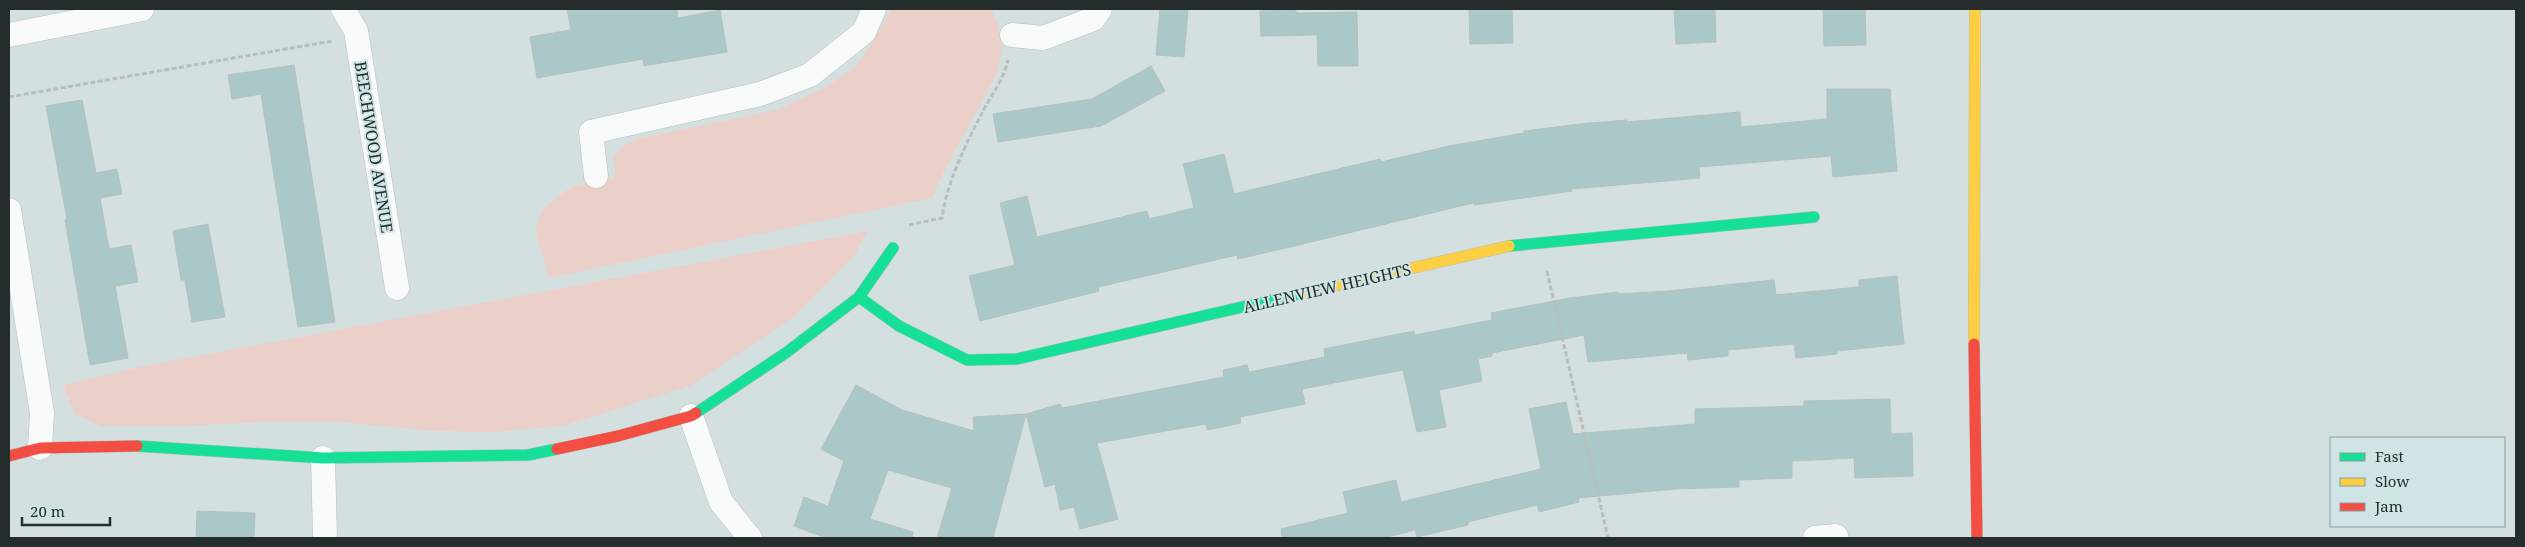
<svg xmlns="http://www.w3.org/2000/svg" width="2525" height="547" font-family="'Noto Serif',serif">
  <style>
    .green { fill: #ebd0c9 }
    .building { fill: #aac8c7; stroke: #b6bfbf }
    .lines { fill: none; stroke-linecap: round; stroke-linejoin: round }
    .street-casing { stroke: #b5bebe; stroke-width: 25 }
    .fast-casing { stroke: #b5bebe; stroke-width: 12 }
    .slow-casing { stroke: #b5bebe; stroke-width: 12 }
    .jam-casing { stroke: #b5bebe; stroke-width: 12 }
    .path { stroke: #bbbdbd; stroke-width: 3; stroke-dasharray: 5 2.5; stroke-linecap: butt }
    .street { stroke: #f9fafa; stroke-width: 24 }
    .fast { stroke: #16e098; stroke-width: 11 }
    .slow { stroke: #ffcf43; stroke-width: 11 }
    .jam { stroke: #f24e42; stroke-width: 11 }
    .labels { text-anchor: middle; stroke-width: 4; stroke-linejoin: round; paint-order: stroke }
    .street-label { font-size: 16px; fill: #242c2c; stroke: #cfe5e5 }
  </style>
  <rect width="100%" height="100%" fill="#d4e0e0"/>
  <!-- green -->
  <g class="green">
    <path d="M891 9H991L998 23 1002 47 998 72 941 177 932 198 549 278 535 231 542 210 562 193 575 186 615 177 613 157 621 148 635 139 777 110 826 87 855 67 874 40Z"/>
    <path d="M868 231 854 256 794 317 690 386 563 426 495 432 433 431 340 422H261L185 426H101L75 414 63 385 144 366Z"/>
  </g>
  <!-- building -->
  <g class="building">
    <path d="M567 9H677L678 18 720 10 727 52 644 66 643 59 537 78 530 37 571 30Z"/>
    <path d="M1160 9H1188L1184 57 1156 55Z"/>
    <path d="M1469 9H1512L1513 43 1470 44Z"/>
    <path d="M1674 9H1715L1716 42 1676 44Z"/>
    <path d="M1823 9H1865L1866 45 1824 46Z"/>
    <path d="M1296 10V13L1357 12 1358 66H1318L1317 35 1261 36 1260 11Z"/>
    <path d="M294 65 335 322 298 327 261 94 232 99 228 75Z"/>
    <path d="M1151 66 1165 91 1101 126 998 142 993 114 1092 99Z"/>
    <path d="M1827 89H1890L1897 171 1833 177 1831 156 1699 167 1700 178 1571 189 1572 191 1474 205 1473 203 1290 247 1238 259 1237 255 1098 287 1099 291 980 321 969 276 1015 265 1000 203 1027 196 1037 237 1147 211 1149 219 1194 208 1183 164 1224 154 1234 194 1380 159 1381 162 1449 146 1524 133V131L1580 124 1627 120V122L1740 112 1741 127 1827 119Z"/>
    <path d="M82 100 96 173 117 169 122 194 100 198 109 249 131 245 138 282 115 286 128 358 90 365 65 220 67 219 46 106Z"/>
    <path d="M208 224 225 317 192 322 185 280H181L173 231Z"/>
    <path d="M1897 276 1904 344 1837 351V354L1796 358 1794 344 1728 350V356L1688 360 1687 353 1588 362 1584 335 1492 353V356L1478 359 1482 381 1439 390 1446 427 1417 432 1403 370 1302 389 1305 404 1240 417 1241 423 1207 430 1206 424 1097 443 1118 519 1080 529 1074 507 1060 510 1055 484 1045 487 1026 414 993 538H937L952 488 888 470 870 519 913 532 912 538H826L794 526 804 497 828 506 844 461 821 449 856 385 902 410 974 431 973 417 1026 414 1060 404 1062 408 1224 377 1223 370 1247 365 1249 372 1325 357 1324 349 1414 331 1415 335 1492 320 1491 313 1570 298 1618 292 1619 294 1668 291 1774 280 1776 295 1859 287V280Z"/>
    <path d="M1890 399 1891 434 1912 433 1913 476 1855 478 1854 458 1792 461V478L1739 480V487L1675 489 1578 498 1579 502 1539 512 1537 505 1468 522V525L1417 537 1415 530 1383 538H1282L1281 529 1348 513 1343 492 1396 480 1401 502 1541 469 1529 409 1566 402 1573 434 1695 424V409L1804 406V401Z"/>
    <path d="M197 511 255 513 254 538H196Z"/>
  </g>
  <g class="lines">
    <!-- street casing -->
    <g class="street-casing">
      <g id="street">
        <path d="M343 9 356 31 397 288"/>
        <path d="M9 35 142 9"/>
        <path d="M1012 35 1043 38 1093 19 1100 9"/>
        <path d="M596 176 591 132 760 94 810 75 864 32 874 9"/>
        <path d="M9 210 42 413 40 448"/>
        <path d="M691 416 721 502 750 538"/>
        <path d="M323 458 325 538"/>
        <path d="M1815 538 1836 536"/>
      </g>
    </g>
    <!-- fast casing -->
    <g class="fast-casing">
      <g id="fast">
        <path d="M1509 246 1814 217"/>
        <path d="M859 297 899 326 967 360 1017 359 1303 293"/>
        <path d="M696 413 787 352 859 297 893 248"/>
        <path d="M137 446 323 458 528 455 557 449"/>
      </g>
    </g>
    <!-- slow casing -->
    <g class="slow-casing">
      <g id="slow">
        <path d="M1303 293 1509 246"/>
        <path d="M1974 344 1975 9"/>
      </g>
    </g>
    <!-- jam casing -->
    <g class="jam-casing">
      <g id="jam">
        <path d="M1974 344 1977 538"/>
        <path d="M557 449 618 436 691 416 696 413"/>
        <path d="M9 456 40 448 137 446"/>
      </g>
    </g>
    <!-- path -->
    <g class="path">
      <path d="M9 97 332 41"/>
      <path d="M909 225 942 218C947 181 967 142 984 109 993 93 1004 78 1008 60"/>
      <path d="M1547 271 1608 538"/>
    </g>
    <!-- street -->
    <use href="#street" class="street"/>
    <!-- fast -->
    <use href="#fast" class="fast"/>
    <!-- slow -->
    <use href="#slow" class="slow"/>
    <!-- jam -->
    <use href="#jam" class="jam"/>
  </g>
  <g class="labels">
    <!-- street labels -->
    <g class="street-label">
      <text transform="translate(374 147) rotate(81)" y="6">BEECHWOOD AVENUE</text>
      <text transform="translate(1327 288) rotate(-13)" y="6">ALLENVIEW HEIGHTS</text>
    </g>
  </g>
  <!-- border -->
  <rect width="2525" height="547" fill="none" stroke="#242c2c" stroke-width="20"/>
  <!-- legend -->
  <rect x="2330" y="437" width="175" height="90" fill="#cfe5e5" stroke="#8b9b9b"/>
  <rect x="2340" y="453" width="25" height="8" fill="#16e098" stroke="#8b9b9b"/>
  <text x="2375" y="462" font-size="15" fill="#242c2c">Fast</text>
  <rect x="2340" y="478" width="25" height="8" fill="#ffcf43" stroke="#8b9b9b"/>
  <text x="2375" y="487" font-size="15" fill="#242c2c">Slow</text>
  <rect x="2340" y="503" width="25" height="8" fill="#f24e42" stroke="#8b9b9b"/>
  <text x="2375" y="512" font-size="15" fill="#242c2c">Jam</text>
  <!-- scale -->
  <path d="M22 517v8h88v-8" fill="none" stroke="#242c2c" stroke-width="2.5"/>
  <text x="30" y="517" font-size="15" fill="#242c2c" stroke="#cfe5e5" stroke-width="4" paint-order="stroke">20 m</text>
</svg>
